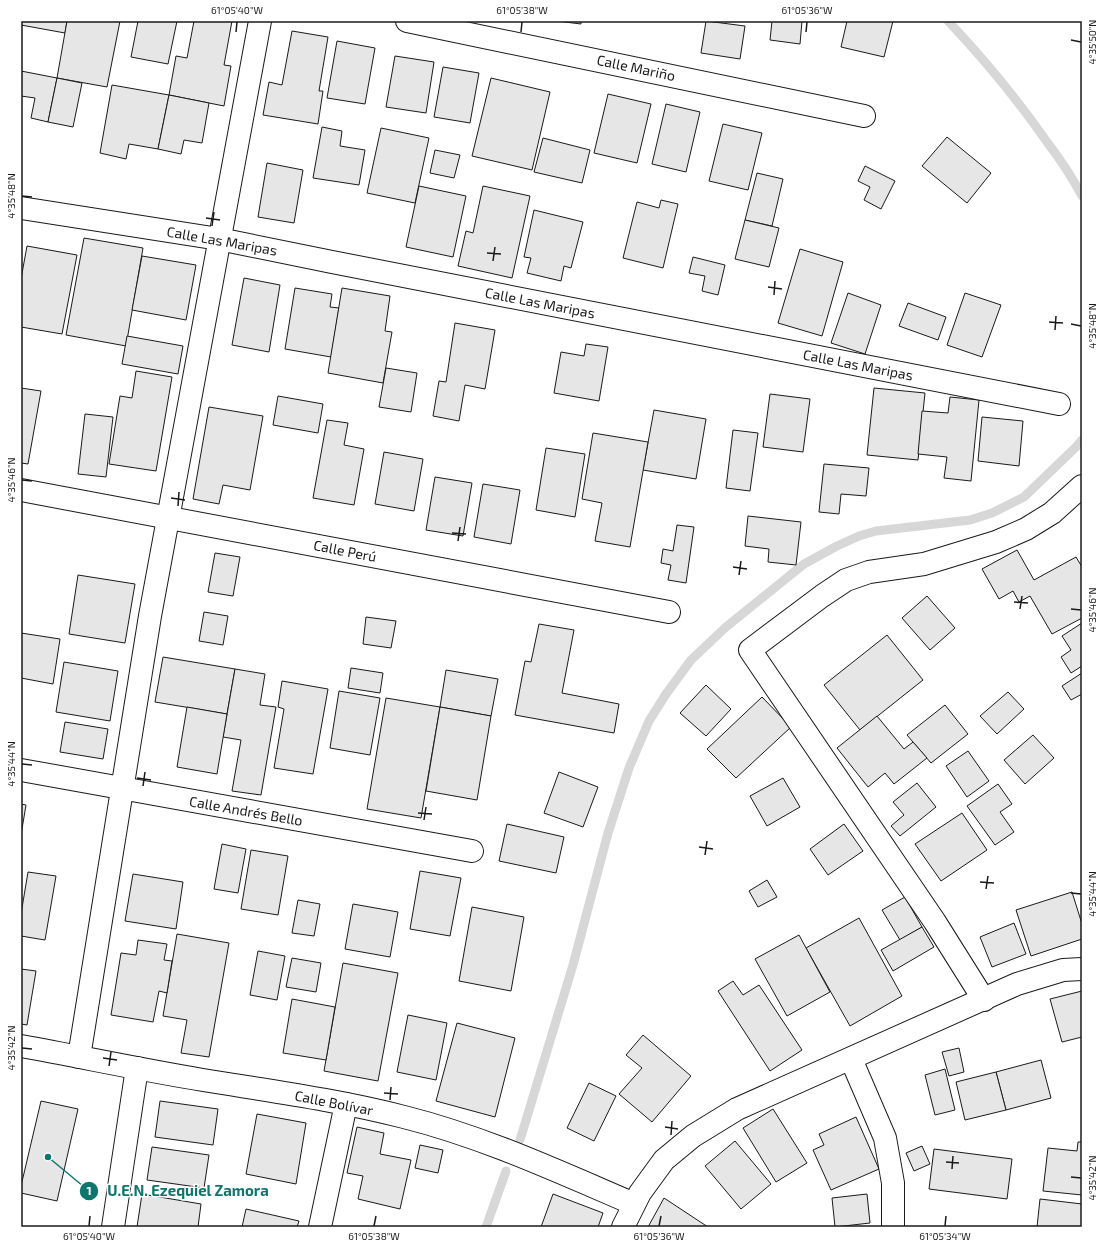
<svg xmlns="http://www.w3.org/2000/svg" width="1103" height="1248" font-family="'Exo 2',sans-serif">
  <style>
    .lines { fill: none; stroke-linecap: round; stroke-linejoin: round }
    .stream { stroke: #d7d7d7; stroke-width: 9 }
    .building { fill: #e6e6e6; stroke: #1a1a1a }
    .minor-casing { stroke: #1a1a1a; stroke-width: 24 }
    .minor { stroke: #fff; stroke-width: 22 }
    .ticks { fill: none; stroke: #1a1a1a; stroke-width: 1.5 }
    .labels { text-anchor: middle; stroke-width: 3; stroke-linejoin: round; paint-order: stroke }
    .street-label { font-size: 14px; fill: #1a1a1a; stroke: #fff }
    .leader { fill: none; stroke: #0f766e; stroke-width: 1.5 }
    .callout-dot { fill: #0f766e; stroke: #fff; stroke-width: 1.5 }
    .mark-label { font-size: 12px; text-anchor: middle; font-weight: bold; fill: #fff }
    .callout-label { font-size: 15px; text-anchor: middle; font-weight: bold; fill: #0f766e; stroke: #fff; stroke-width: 3; stroke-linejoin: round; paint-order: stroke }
    .neatline { fill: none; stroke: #1a1a1a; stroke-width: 1.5 }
    .ticks-label { font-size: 10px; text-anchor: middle; fill: #1a1a1a }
  </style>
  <rect width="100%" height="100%" fill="#fff"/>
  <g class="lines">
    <!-- stream -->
    <g class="stream">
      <path d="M948 21C984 59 1017 99 1047 142 1060 159 1072 177 1082 196"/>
      <path d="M520 1140 573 965 608 833 629 768 649 721 666 694 691 660 726 627 804 564 837 546 859 536 876 531 970 520 992 513 1024 497 1076 447 1082 440"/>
      <path d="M486 1227 506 1171"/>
    </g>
  </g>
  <!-- building -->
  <g class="building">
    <path d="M21 21H67L65 33 21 25Z"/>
    <path d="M67 21H120L107 87 57 78Z"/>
    <path d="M138 21H177L168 64 131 57Z"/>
    <path d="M194 21H232L224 65 231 66 224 106 169 95 176 56 187 58Z"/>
    <path d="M557 21H581V24Z"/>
    <path d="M706 21 745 26 740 59 701 53Z"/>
    <path d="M772 21H802L800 44 770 40Z"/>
    <path d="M847 21H893L884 57 841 47Z"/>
    <path d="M292 31 328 37 319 91H323L318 124 263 115 269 82 282 85Z"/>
    <path d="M337 41 375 48 365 104 327 98Z"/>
    <path d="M395 56 434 62 426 113 386 107Z"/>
    <path d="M443 67 479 73 470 123 434 117Z"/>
    <path d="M21 71 57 78 48 122 31 118 35 98 21 96Z"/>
    <path d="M57 78 82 83 73 127 48 122Z"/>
    <path d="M491 78 550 92 532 170 472 156Z"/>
    <path d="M112 85 169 95 158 149 129 144 126 159 100 153Z"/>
    <path d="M608 94 651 104 637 163 594 153Z"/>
    <path d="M169 95 209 103 202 143 184 140 181 154 158 149Z"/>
    <path d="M666 104 700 112 686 172 652 164Z"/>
    <path d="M723 124 762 133 748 190 709 181Z"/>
    <path d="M322 127 342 131 340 146 365 150 359 185 313 178Z"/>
    <path d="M381 128 429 138 415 203 367 193Z"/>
    <path d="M947 137 991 173 967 203 922 166Z"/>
    <path d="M543 138 590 150 582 183 534 172Z"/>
    <path d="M435 150 460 155 454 178 430 173Z"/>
    <path d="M267 163 303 170 294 223 258 217Z"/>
    <path d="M865 166 895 181 881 209 864 200 870 187 858 181Z"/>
    <path d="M757 173 783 179 772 226 745 220Z"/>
    <path d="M419 186 466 196 453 257 406 247Z"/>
    <path d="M483 186 530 196 512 278 458 266 466 231 473 233Z"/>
    <path d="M661 200 678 204 663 268 623 258 637 202 659 208Z"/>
    <path d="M534 210 583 222 571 268 564 266 561 281 527 273 531 258 524 257Z"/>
    <path d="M745 220 779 228 769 267 735 259Z"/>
    <path d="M84 238 143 248 126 346 66 335Z"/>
    <path d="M27 246 77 255 62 334 21 327V279Z"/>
    <path d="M800 249 843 262 822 336 778 323Z"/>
    <path d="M142 256 196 265 186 320 132 310Z"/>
    <path d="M693 257 725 265 718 295 702 291 705 276 689 273Z"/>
    <path d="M244 278 280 285 269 352 232 345Z"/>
    <path d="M295 288 332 294 330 307 339 308 331 357 285 349Z"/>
    <path d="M342 288 390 296 385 331 392 332 383 383 328 373Z"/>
    <path d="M848 293 881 305 865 354 831 343Z"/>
    <path d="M965 293 1001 305 982 357 947 345Z"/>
    <path d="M908 303 946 317 938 340 899 326Z"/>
    <path d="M455 323 495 330 485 389 465 385 459 421 433 416 439 381 446 382Z"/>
    <path d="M127 336 183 346 178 374 122 364Z"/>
    <path d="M586 344 608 347 599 401 554 393 561 352 584 356Z"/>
    <path d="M386 368 417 373 411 412 379 407Z"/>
    <path d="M136 371 172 377 156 471 109 464 120 396 132 398Z"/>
    <path d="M21 388 41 391 28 464 21 463Z"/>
    <path d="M874 388 925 393 918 460 867 455Z"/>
    <path d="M770 394 810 399 803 452 763 447Z"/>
    <path d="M278 396 323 404 318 433 273 425Z"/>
    <path d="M950 397 979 400 971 481 944 478 947 457 918 454 922 411 948 413Z"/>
    <path d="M209 407 263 416 250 490 223 485 219 504 193 499Z"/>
    <path d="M654 410 706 419 696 479 643 470Z"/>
    <path d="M85 414 113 417 106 477 78 474Z"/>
    <path d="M982 417 1023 421 1019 466 978 461Z"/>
    <path d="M327 420 348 423 344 445 364 449 354 505 313 498Z"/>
    <path d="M733 430 758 433 750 491 726 488Z"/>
    <path d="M593 433 648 442 630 547 595 541 602 503 582 499Z"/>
    <path d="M546 448 585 454 575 517 536 510Z"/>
    <path d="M384 452 423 459 414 511 375 504Z"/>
    <path d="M824 464 869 468 866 496 841 494 839 514 819 512Z"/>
    <path d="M435 477 472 483 463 536 426 530Z"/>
    <path d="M483 484 520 490 511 544 474 537Z"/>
    <path d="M748 516 801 522 796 565 768 562 769 549 745 546Z"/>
    <path d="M677 525 694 527 686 583 668 580 671 565 661 563 663 549 673 551Z"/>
    <path d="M1017 550 1034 580 1076 557 1082 567V618L1052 634 1030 596 1019 602 1013 591 999 599 982 569Z"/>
    <path d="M215 553 240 557 233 596 208 592Z"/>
    <path d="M78 575 135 584 125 643 69 634Z"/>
    <path d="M927 596 955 628 930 650 902 618Z"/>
    <path d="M204 612 228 616 223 645 199 641Z"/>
    <path d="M366 617 396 621 391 648 363 644Z"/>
    <path d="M1082 623V666L1071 673 1061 657 1071 650 1062 636Z"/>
    <path d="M539 624 574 630 562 693 619 704 614 733 515 715 525 661 531 662Z"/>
    <path d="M21 633 60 639 53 684 21 678Z"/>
    <path d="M887 635 923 680 860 730 824 685Z"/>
    <path d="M163 657 235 669 227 714 155 702Z"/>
    <path d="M64 662 118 671 110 721 56 712Z"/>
    <path d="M351 668 383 673 380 693 348 688Z"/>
    <path d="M235 669 265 674 260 705 276 707 261 795 232 791 241 740 223 737Z"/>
    <path d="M446 670 498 679 491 716 440 707Z"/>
    <path d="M1082 673V694L1071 700 1062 686Z"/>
    <path d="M282 681 328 689 313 774 274 768 284 709 278 707Z"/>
    <path d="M706 685 731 709 706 736 680 713Z"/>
    <path d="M339 691 380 698 370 755 330 748Z"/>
    <path d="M1008 692 1024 709 997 734 980 716Z"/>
    <path d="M762 697 791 727 736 778 707 749Z"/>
    <path d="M386 698 440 707 421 818 367 809Z"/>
    <path d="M945 705 968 734 931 763 907 735Z"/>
    <path d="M187 707 227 714 217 774 177 767Z"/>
    <path d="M440 707 491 716 477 800 426 791Z"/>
    <path d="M877 716 904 749 913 742 927 758 894 784 885 773 868 787 837 748Z"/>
    <path d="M65 722 108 729 103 759 60 752Z"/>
    <path d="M1033 735 1054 758 1025 784 1004 760Z"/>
    <path d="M968 751 989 781 967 797 946 766Z"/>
    <path d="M559 772 598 787 583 827 544 813Z"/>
    <path d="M783 778 800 807 767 826 750 796Z"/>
    <path d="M917 783 936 807 900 836 891 826 904 815 893 802Z"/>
    <path d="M998 784 1012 804 1000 812 1014 832 995 845 967 806Z"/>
    <path d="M21 804 26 805 21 835Z"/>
    <path d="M962 813 987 850 941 881 915 844Z"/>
    <path d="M507 824 564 837 556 873 499 861Z"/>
    <path d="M844 824 863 851 828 875 810 849Z"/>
    <path d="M222 844 246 849 238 893 214 889Z"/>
    <path d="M251 850 288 856 278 915 241 909Z"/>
    <path d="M420 871 461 878 450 936 410 929Z"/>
    <path d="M28 872 56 876 45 940 21 936V914Z"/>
    <path d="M133 874 183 882 176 929 125 921Z"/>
    <path d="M767 880 777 897 758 907 749 891Z"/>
    <path d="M1072 892 1082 924V939L1031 956 1016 910Z"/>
    <path d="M905 897 922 927 900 940 882 910Z"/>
    <path d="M298 900 320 904 314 936 292 933Z"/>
    <path d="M353 904 398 912 390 957 345 949Z"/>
    <path d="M472 907 524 917 511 991 459 981Z"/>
    <path d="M859 918 902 996 850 1026 806 948Z"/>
    <path d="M1014 923 1026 954 992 967 980 937Z"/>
    <path d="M922 927 934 947 893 971 881 950Z"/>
    <path d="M177 934 229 943 209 1057 181 1053 187 1020 163 1016Z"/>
    <path d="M799 935 830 992 787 1016 755 959Z"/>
    <path d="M138 940 167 944 164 960 172 961 167 993 159 991 153 1022 111 1015 121 953 136 955Z"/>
    <path d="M258 951 285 956 277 1000 250 995Z"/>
    <path d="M292 958 321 963 316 992 286 987Z"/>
    <path d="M343 963 398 973 378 1081 324 1071Z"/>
    <path d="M21 969 36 971 27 1025 21 1024Z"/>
    <path d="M733 981 743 995 759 985 802 1050 770 1071 718 991Z"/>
    <path d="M1082 991V1037L1062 1042 1050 999Z"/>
    <path d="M292 999 335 1007 326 1060 283 1053Z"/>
    <path d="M408 1015 447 1023 436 1080 397 1072Z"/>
    <path d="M457 1023 515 1038 495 1117 436 1101Z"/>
    <path d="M643 1035 691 1076 652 1122 619 1094 642 1068 626 1055Z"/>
    <path d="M959 1048 964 1072 949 1076 942 1052Z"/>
    <path d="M1041 1060 1051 1098 1006 1110 996 1072Z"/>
    <path d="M945 1069 955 1110 935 1115 925 1075Z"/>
    <path d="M996 1072 1006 1110 965 1120 956 1082Z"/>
    <path d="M589 1083 616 1096 594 1141 567 1128Z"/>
    <path d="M41 1101 78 1109 57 1201 21 1193V1186Z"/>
    <path d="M160 1101 218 1109 213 1145 155 1137Z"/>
    <path d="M773 1109 807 1163 776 1182 743 1128Z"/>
    <path d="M257 1114 306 1123 296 1184 246 1174Z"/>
    <path d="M856 1117 879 1169 831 1190 813 1150 824 1145 819 1134Z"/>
    <path d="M357 1127 384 1133 380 1154 411 1160 400 1209 358 1199 363 1176 347 1173Z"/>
    <path d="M735 1141 771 1184 741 1209 705 1166Z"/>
    <path d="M1078 1142H1082V1195L1043 1191 1048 1148 1077 1151Z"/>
    <path d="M420 1145 443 1150 438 1173 415 1168Z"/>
    <path d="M922 1146 930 1164 914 1171 906 1153Z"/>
    <path d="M152 1147 209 1155 204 1188 147 1180Z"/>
    <path d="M934 1149 1012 1159 1007 1199 929 1189Z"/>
    <path d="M142 1194 201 1204 198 1227H137Z"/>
    <path d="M553 1194 603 1213 598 1227H541Z"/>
    <path d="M867 1194 870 1223 835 1227 832 1198Z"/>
    <path d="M664 1198 708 1227H648Z"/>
    <path d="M1040 1199 1082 1204V1227H1037Z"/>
    <path d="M246 1209 299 1221 297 1227H242Z"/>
  </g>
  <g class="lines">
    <!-- minor casing -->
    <g class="minor-casing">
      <g id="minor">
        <path d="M407 21 864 116"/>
        <path d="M21 208 219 239 332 262 1059 404"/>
        <path d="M21 490 669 612"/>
        <path d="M21 770 472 851"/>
        <path d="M984 1000 935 922 750 650 822 596 846 580 869 572 924 564 996 542 1026 529 1052 513 1082 486"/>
        <path d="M21 1046C82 1057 142 1070 203 1080 270 1091 338 1100 404 1117 484 1137 559 1172 634 1204"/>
        <path d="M79 1057 150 616 260 21"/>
        <path d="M851 1059 885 1138 893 1183V1227"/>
        <path d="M113 1227 137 1068"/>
        <path d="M320 1227 346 1104"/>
        <path d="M623 1227 640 1193 664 1160 693 1136 737 1109 1017 984 1063 970 1082 969"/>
      </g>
    </g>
    <!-- minor -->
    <use href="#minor" class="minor"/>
  </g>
  <!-- ticks -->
  <path class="ticks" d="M236 32 237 22M521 32 522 22M806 32 807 22M1071 40 1081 42M22 196 32 197M206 218 220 220M212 226 214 212M487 253 501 254M493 261 495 247M768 287 782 289M774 295 775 281M1049 322 1063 323M1071 324 1081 326M1055 330 1056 316M22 480 32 481M171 498 185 500M178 506 179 492M452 533 466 534M458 541 460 527M733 567 747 569M739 575 741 561M1014 602 1028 603M1020 609 1022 596M1071 609 1081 610M22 764 32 765M137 778 151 780M143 786 145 772M418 813 432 814M424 820 426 807M699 847 713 849M705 855 707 841M980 882 994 883M986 889 988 876M1071 893 1081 894M22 1048 32 1049M103 1058 117 1060M109 1066 111 1052M384 1093 398 1094M390 1100 391 1087M665 1127 678 1129M671 1135 672 1121M946 1162 959 1163M952 1169 953 1156M1071 1177 1081 1178M89 1226 90 1216M374 1226 376 1216M659 1226 661 1216M945 1226 946 1216"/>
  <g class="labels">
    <!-- street labels -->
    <g class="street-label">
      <text transform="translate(636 68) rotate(12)" y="5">Calle Mariño</text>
      <text transform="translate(222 241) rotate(10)" y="5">Calle Las Maripas</text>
      <text transform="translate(540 303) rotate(11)" y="5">Calle Las Maripas</text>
      <text transform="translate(858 365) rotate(11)" y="5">Calle Las Maripas</text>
      <text transform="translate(345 551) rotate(11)" y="5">Calle Perú</text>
      <text transform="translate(246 811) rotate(10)" y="5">Calle Andrés Bello</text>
      <text transform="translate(334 1103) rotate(11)" y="5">Calle Bolívar</text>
    </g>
  </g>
  <!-- callouts -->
  <path class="leader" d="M48 1157L89 1191"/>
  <g class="callout-dot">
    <circle cx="48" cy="1157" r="4"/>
    <circle cx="89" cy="1191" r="10"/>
  </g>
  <g class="mark-label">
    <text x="89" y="1195">1</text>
  </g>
  <g class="callout-label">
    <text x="188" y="1196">U.E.N. Ezequiel Zamora</text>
  </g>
  <!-- border -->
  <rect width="1103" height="1248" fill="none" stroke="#ffffff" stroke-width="44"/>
  <rect x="22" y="22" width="1059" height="1204" class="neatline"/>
  <g class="ticks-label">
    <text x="237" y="14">61°05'40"W</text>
    <text x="522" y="14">61°05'38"W</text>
    <text x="807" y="14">61°05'36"W</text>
    <text transform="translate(1092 42) rotate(-90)" y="4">4°35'50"N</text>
    <text transform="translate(11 196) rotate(-90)" y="4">4°35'48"N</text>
    <text transform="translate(1092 326) rotate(-90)" y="4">4°35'48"N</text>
    <text transform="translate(11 480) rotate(-90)" y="4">4°35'46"N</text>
    <text transform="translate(1092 610) rotate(-90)" y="4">4°35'46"N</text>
    <text transform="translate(11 764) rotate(-90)" y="4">4°35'44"N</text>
    <text transform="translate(1092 894) rotate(-90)" y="4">4°35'44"N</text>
    <text transform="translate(11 1048) rotate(-90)" y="4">4°35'42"N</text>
    <text transform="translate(1092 1178) rotate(-90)" y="4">4°35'42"N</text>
    <text x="89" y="1240">61°05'40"W</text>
    <text x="374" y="1240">61°05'38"W</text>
    <text x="659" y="1240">61°05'36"W</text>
    <text x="945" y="1240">61°05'34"W</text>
  </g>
</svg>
